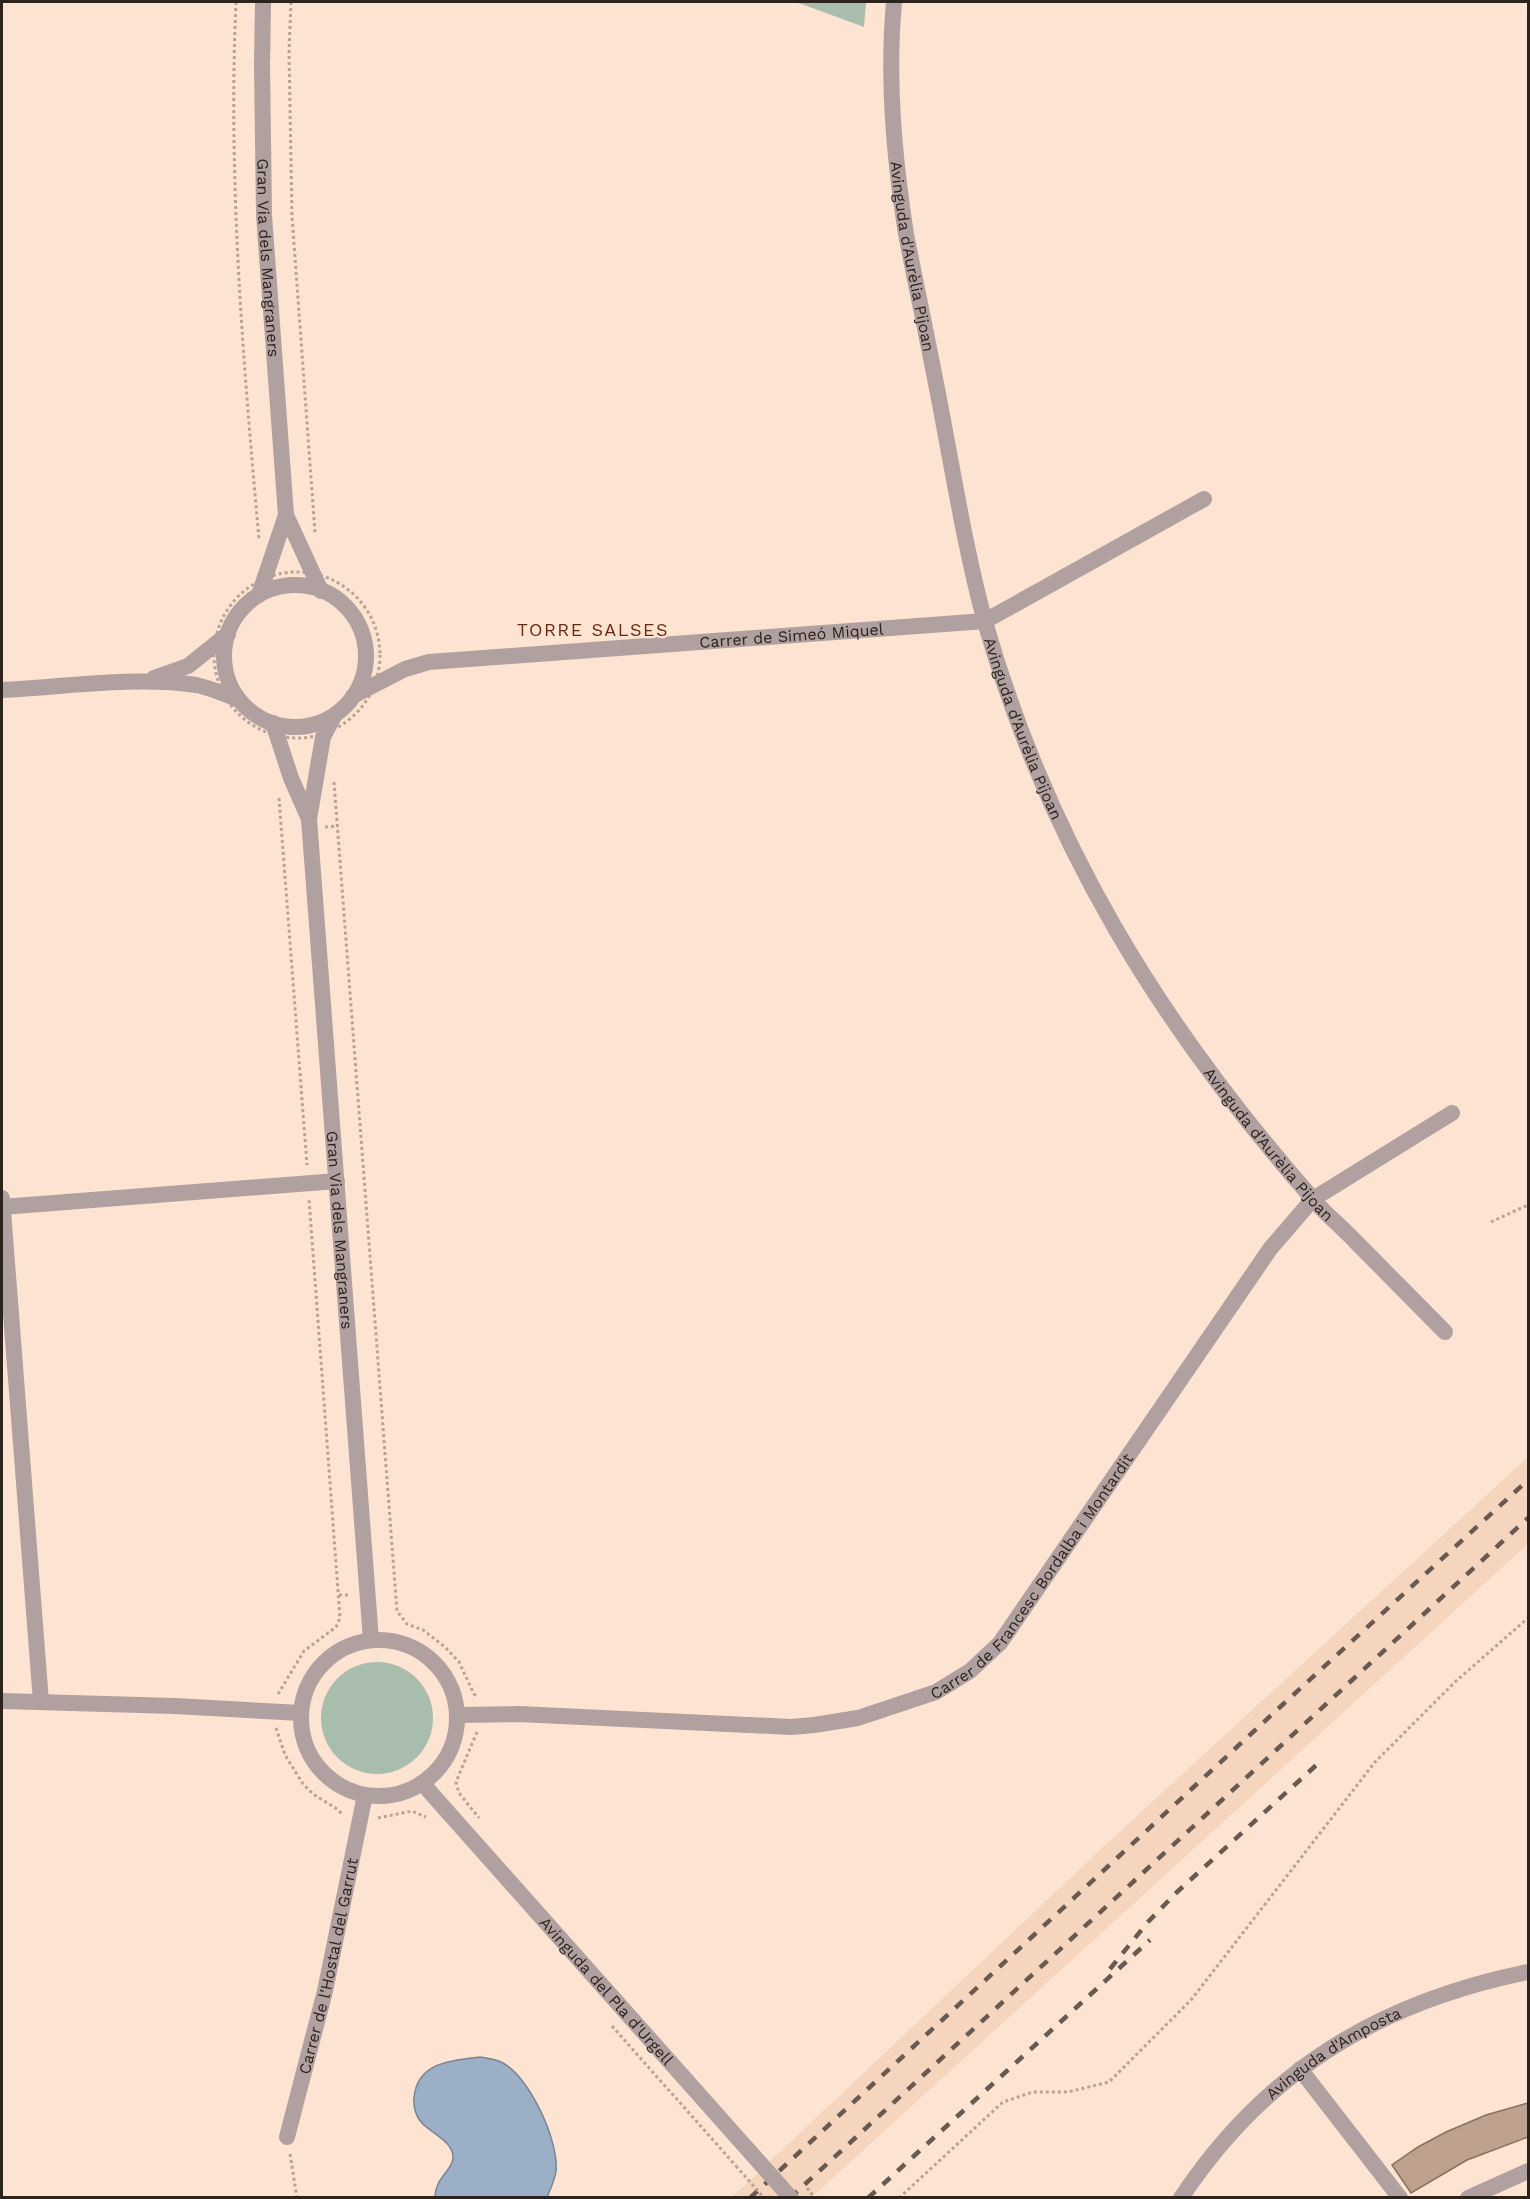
<svg xmlns="http://www.w3.org/2000/svg" width="1530" height="2199" font-family="'Work Sans',sans-serif">
  <style>
    .built { fill: #f5d5be }
    .green { fill: #a8bdac }
    .water { fill: #9bafc7; stroke: #7a8594; stroke-width: 1.5 }
    .building { fill: #bea28f; stroke: #887161; stroke-width: 1.5 }
    .lines { fill: none; stroke-linecap: round; stroke-linejoin: round }
    .path { stroke: #b8a495; stroke-width: 3; stroke-dasharray: 3 3; stroke-linecap: butt }
    .street { stroke: #b0a0a0; stroke-width: 16 }
    .rail { stroke: #685a50; stroke-width: 4.5; stroke-dasharray: 10 10; stroke-linecap: butt }
    .path-bridge { stroke: #b8a495; stroke-width: 3; stroke-dasharray: 3 3; stroke-linecap: butt }
    .street-bridge { stroke: #b0a0a0; stroke-width: 16 }
    .labels { text-anchor: middle; stroke-width: 4.5; stroke-linejoin: round; paint-order: stroke }
    .street-label { font-size: 16px; fill: #2c231c; stroke: #fde3d1 }
    .neighbourhood-label { font-size: 18px; letter-spacing: 1.5px; fill: #6b2914; stroke: #fde3d1 }
  </style>
  <rect width="100%" height="100%" fill="#fde3d1"/>
  <!-- built -->
  <path class="built" d="M1528 1457V1544L812 2197 731 2198 1116 1835Z"/>
  <!-- green -->
  <g class="green">
    <path d="M796 2H866L864 27Z"/>
    <circle cx="377" cy="1718" r="56"/>
  </g>
  <!-- water -->
  <path class="water" d="M480 2057C487 2058 496 2059 503 2063 530 2078 559 2141 556 2171 555 2180 550 2190 547 2197H435C435 2193 436 2188 438 2184 442 2175 454 2166 453 2156 452 2141 431 2133 422 2123 416 2117 413 2106 414 2098 417 2062 452 2060 480 2057Z"/>
  <!-- building -->
  <path class="building" d="M1528 2103V2137L1467 2160 1411 2193 1392 2165 1418 2147 1446 2132 1486 2115Z"/>
  <g class="lines">
    <!-- path -->
    <g class="path">
      <path d="M236 2C228 180 243 361 259 539"/>
      <path d="M291 2 289 52 292 216 315 533"/>
      <circle cx="297" cy="655" r="83"/>
      <path d="M334 782 397 1611 407 1624 423 1630 445 1647 459 1662 474 1694 478 1697"/>
      <path d="M279 798 307 1165"/>
      <path d="M325 827 338 826"/>
      <path d="M1491 1222 1528 1205"/>
      <path d="M339 1595H351"/>
      <path d="M278 1694 304 1651 336 1627 340 1618 309 1199"/>
      <path d="M276 1728 285 1755 303 1784 313 1794 337 1809 343 1815"/>
      <path d="M477 1732 456 1782 459 1793 479 1818"/>
      <path d="M378 1818 412 1811 426 1817"/>
      <path d="M612 2026 736 2166"/>
      <path d="M290 2154 297 2198"/>
      <path d="M899 2198 1003 2102 1033 2092H1068L1109 2082 1191 2000 1375 1762 1455 1682 1528 1618"/>
    </g>
    <!-- street -->
    <g class="street">
      <path id="s1" d="M263 2 262 65 264 215 286 515 321 591"/>
      <path id="s2" d="M894 2C887 80 894 156 906 234 919 300 933 365 945 431 957 495 968 560 985 622 1049 845 1160 1025 1312 1198 1325 1214 1342 1227 1356 1242 1386 1272 1415 1302 1445 1332"/>
      <circle cx="295" cy="656" r="71"/>
      <path d="M259 595 286 515"/>
      <path d="M154 678 188 666 228 634"/>
      <path d="M2 690C62 687 137 676 196 685 211 688 225 694 239 700"/>
      <path id="s3" d="M353 696 405 669 429 662 985 621 1204 499"/>
      <path id="s4" d="M334 716 323 737 309 819 371 1640"/>
      <path d="M273 723 291 778 309 819"/>
      <path d="M2 1198 41 1702"/>
      <path d="M2 1207 337 1181"/>
      <circle cx="379" cy="1718" r="78"/>
      <path d="M2 1701 175 1706 301 1713"/>
      <path id="s5" d="M457 1715 519 1714 791 1727 814 1725 858 1718 936 1692 970 1671 1000 1643 1270 1249 1313 1199 1452 1113"/>
      <path id="s6" d="M422 1783 751 2153"/>
      <path d="M1300 2069 1400 2198"/>
      <path id="s7" d="M287 2137 325 1991 365 1795"/>
      <path id="s8" d="M1181 2198C1266 2070 1380 2002 1528 1972"/>
      <path d="M1468 2198 1528 2171"/>
    </g>
    <!-- rail -->
    <g class="rail">
      <path d="M1110 1969 1147 1923 1177 1892 1323 1759"/>
      <path d="M750 2198 1279 1708 1528 1480"/>
      <path d="M790 2198 1528 1518"/>
      <path d="M868 2198 1150 1940"/>
    </g>
    <!-- path-bridge -->
    <g class="path-bridge">
      <path d="M736 2166 764 2198"/>
      <path d="M807 2188 815 2198"/>
    </g>
    <!-- street-bridge -->
    <path class="street-bridge" d="M751 2153 791 2198"/>
  </g>
  <g class="labels">
    <!-- street labels -->
    <g class="street-label">
      <text dy="6" stroke="none"><textPath href="#s2" startOffset="256">Avinguda d'Aurèlia Pijoan</textPath></text>
      <text dy="6" stroke="none"><textPath href="#s1" startOffset="256">Gran Via dels Mangraners</textPath></text>
      <text dy="6" stroke="none"><textPath href="#s3" startOffset="447">Carrer de Simeó Miquel</textPath></text>
      <text dy="6" stroke="none"><textPath href="#s2" startOffset="742">Avinguda d'Aurèlia Pijoan</textPath></text>
      <text dy="6" stroke="none"><textPath href="#s2" startOffset="1228">Avinguda d'Aurèlia Pijoan</textPath></text>
      <text dy="6" stroke="none"><textPath href="#s4" startOffset="519">Gran Via dels Mangraners</textPath></text>
      <text dy="6" stroke="none"><textPath href="#s5" startOffset="636">Carrer de Francesc Bordalba i Montardit</textPath></text>
      <text dy="6" stroke="none"><textPath href="#s7" startOffset="176">Carrer de l'Hostal del Garrut</textPath></text>
      <text dy="6" stroke="none"><textPath href="#s6" startOffset="278">Avinguda del Pla d'Urgell</textPath></text>
      <text dy="6" stroke="none"><textPath href="#s8" startOffset="213">Avinguda d'Amposta</textPath></text>
    </g>
    <!-- neighbourhood labels -->
    <g class="neighbourhood-label">
      <text x="593" y="636">TORRE SALSES</text>
    </g>
  </g>
  <!-- border -->
  <rect width="1530" height="2199" fill="none" stroke="#2c231c" stroke-width="6"/>
</svg>
